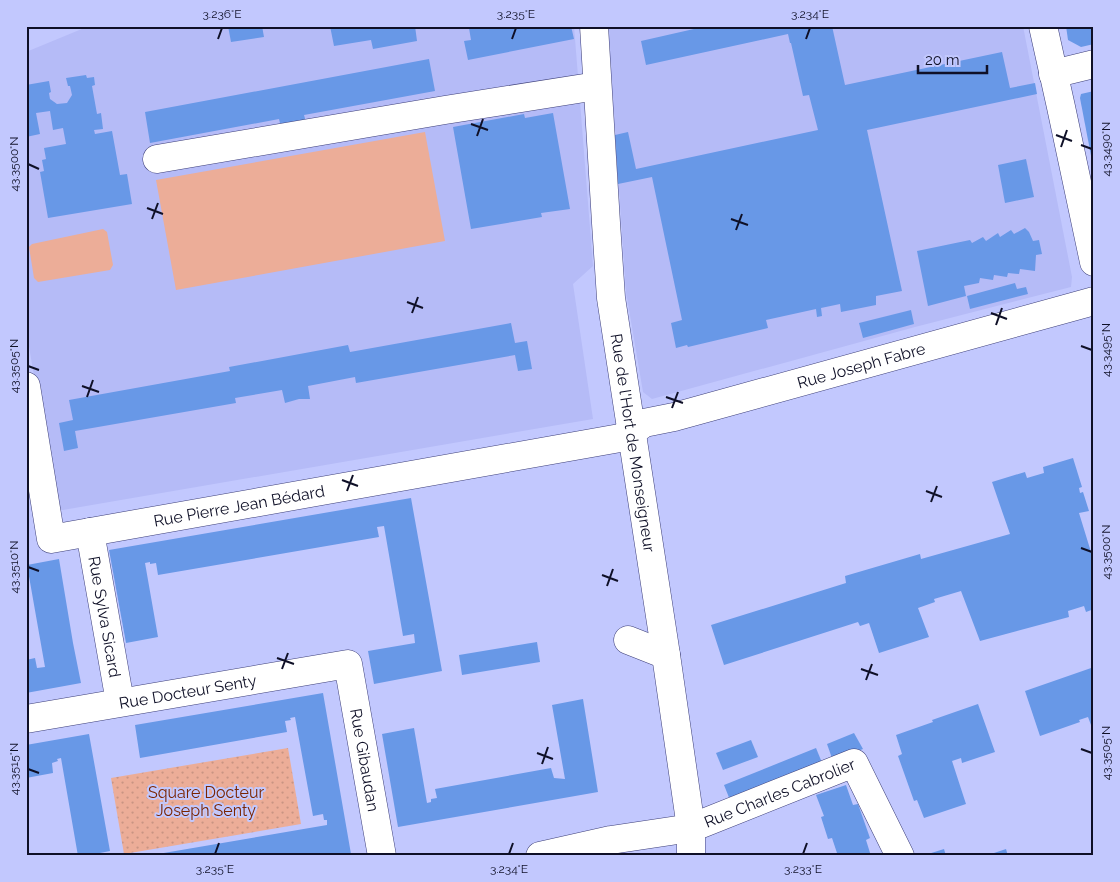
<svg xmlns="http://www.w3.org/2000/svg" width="1120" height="882" font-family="Raleway,sans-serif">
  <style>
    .built { fill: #b5bbf7 }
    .grass { fill: #ecad98 }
    .park { fill: url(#park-dots) }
    .building { fill: #6898e7 }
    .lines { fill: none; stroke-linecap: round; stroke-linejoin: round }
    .minor-casing { stroke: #3d3f79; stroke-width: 29 }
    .minor { stroke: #fff; stroke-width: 28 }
    .ticks { fill: none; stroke: #0f1027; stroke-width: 2 }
    .labels { text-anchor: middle; stroke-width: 4; stroke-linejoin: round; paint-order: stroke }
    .street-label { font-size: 16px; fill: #0f1027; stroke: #c2c8fe }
    .park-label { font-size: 16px; fill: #7a2500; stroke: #c2c8fe }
    .neatline { fill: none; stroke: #0f1027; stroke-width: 2 }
    .ticks-label { font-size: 12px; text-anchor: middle; fill: #0f1027 }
  </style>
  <defs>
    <pattern id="park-dots" width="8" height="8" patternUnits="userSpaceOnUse" patternTransform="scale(1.25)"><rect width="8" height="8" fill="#ecad98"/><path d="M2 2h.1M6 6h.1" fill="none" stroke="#c99483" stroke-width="1.8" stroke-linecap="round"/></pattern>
  </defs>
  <rect width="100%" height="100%" fill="#c2c8fe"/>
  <!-- built -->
  <g class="built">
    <path d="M89 26H574L593 266 573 284 593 419 57 511 26 329V52Z"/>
    <path d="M608 26H1023L1072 277 1071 287 915 327 652 399 643 392 626 292Z"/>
  </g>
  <!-- grass -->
  <g class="grass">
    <path d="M425 132 445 241 176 290 156 180Z"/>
    <path d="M103 229 107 232 113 265 110 270 38 282 34 278 29 247 32 244Z"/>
  </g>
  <!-- park -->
  <path class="park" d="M288 748 301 824 124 854 111 778Z"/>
  <!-- building -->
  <g class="building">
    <path d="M228 26H262L264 37 231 42Z"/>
    <path d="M330 26H415L417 41 373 49 371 40 334 46Z"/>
    <path d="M477 26H571L574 39 468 60 464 41 471 40 469 28Z"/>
    <path d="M707 26H832L845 85 1002 52 1010 88 1035 83 1037 94 867 130 902 291 876 296V305L841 312 840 304 821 308 822 316 817 317 816 309 766 320 768 328 688 347 687 345 676 348 671 323 682 320 652 177 618 184 615 135 628 132 636 169 818 130 809 95 803 96 791 43H790L788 34 646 65 641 41Z"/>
    <path d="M1066 26H1094V44L1081 47 1068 40Z"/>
    <path d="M429 59 435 91 304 115 307 126 282 131 279 119 150 143 145 112Z"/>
    <path d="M86 75 87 78 94 77 95 85 92 86 97 114 101 113 103 129 94 130 95 134 112 131 120 175 127 174 132 204 48 218 40 172 44 171 42 160 46 159 44 148 66 144 63 128 53 130 50 111 36 113 40 134 26 137V85L49 81 51 92 49 93 50 99 57 104 67 103 72 95 70 86H68L66 78Z"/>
    <path d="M1094 91V166H1093L1080 98 1081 94Z"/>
    <path d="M553 113 570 209 541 213 542 217 471 229 453 127 524 114 525 118Z"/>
    <path d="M1026 159 1034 197 1005 203 998 165Z"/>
    <path d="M1025 228 1029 232 1033 241 1039 240 1042 254 1036 255 1035 271 1020 269 1019 274 1008 273 1007 277 994 275 993 280 980 278 979 283 964 286 966 296 928 306 917 251 970 240 972 243 983 237 986 241 998 233 1000 237 1011 230 1014 234Z"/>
    <path d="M1015 283 1017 289 1026 287 1028 294 970 309 967 296Z"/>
    <path d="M911 310 914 324 863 338 859 323Z"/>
    <path d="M511 323 515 343 527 341 532 369 518 371 515 355 356 383 355 377 308 386 310 399H299L285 403 282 390 235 398 236 403 75 431 78 448 64 451 59 423 73 420 69 400 230 371 229 367 348 345 350 352Z"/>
    <path d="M1073 458 1082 487 1079 488 1080 493 1083 492 1089 511 1079 513 1091 552 1094 551V609L1086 612 1084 606 1068 611 1069 617 980 641 961 591 934 599 935 602 918 608 929 637 879 653 869 623 860 626 858 622 724 665 711 625 846 583 845 576 920 554 921 559 1010 534 1003 514 992 482 1025 472 1027 478 1044 473 1043 467Z"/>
    <path d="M411 498 442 671 374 684 368 651 415 643 414 634 403 636 384 526 377 527 379 537 158 575 156 563 150 564V562L145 563 158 637 126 643 109 550Z"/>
    <path d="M59 559 73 643 81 683 26 693V660L35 658 37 668 45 667 27 565Z"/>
    <path d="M537 642 540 662 462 675 459 655Z"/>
    <path d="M1094 667V733L1088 717 1079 720 1080 722 1040 736 1025 691Z"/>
    <path d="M323 693 351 854 339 856H152V855L327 825V820H324L323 814 313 816 295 717 290 718 291 720 285 721 287 732 140 758 135 725Z"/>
    <path d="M583 699 598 792 398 827 382 734 414 728 427 803 431 802V799L437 798 435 789 551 768 554 778 565 779 552 705Z"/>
    <path d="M978 704 995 752 962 763 961 758 952 761 966 804 924 818 917 800 914 801 898 756 902 754 896 735 933 722 932 720Z"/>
    <path d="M854 733 863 749 833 761 827 744Z"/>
    <path d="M89 734 110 851 100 853 101 856H78L61 758 57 759 58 761 52 763 53 773 26 778V745Z"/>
    <path d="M751 740 758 757 723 770 716 753Z"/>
    <path d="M816 748 823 765 730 800 724 785Z"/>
    <path d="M846 785 853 805 858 804 870 838 866 840 871 856H838L832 838 828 839 821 817 824 816 816 795Z"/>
    <path d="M944 849 946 856H925V855Z"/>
    <path d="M1006 849 1008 856H988V855Z"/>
  </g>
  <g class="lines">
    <!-- minor casing -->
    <g class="minor-casing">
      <g id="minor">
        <path id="s1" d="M594 26 606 223 611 298 666 655 691 828V856"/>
        <path d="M1043 26 1061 107 1094 262"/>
        <path d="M1053 74 1094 64"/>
        <path d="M157 159 445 110 597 86"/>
        <path id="s2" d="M26 386 51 539 620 438 632 432 644 423 674 417 1094 301"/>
        <path id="s3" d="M90 532 120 702"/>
        <path d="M628 640 666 655"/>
        <path id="s4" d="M26 719 348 664 382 856"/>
        <path id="s5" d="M540 856 611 840 691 828 854 763 900 856"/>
      </g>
    </g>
    <!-- minor -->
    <use href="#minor" class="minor"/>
  </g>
  <!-- ticks -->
  <path class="ticks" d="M218 39 222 28M512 39 516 28M806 39 810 28M471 124 488 130M1056 135 1072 141M477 136 483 119M1081 145 1092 149M1061 147 1067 130M28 164 39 169M147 208 163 214M152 219 158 203M731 219 748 225M736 230 742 214M407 302 423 308M412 313 418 297M991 313 1007 319M996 325 1002 308M1081 346 1092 350M28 366 39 370M82 386 99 392M87 397 93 380M666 397 683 403M672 408 678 392M342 480 358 486M347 491 353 475M926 491 942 497M931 502 937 486M1081 548 1092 552M28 567 39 571M602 575 618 581M607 586 613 569M277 658 294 664M282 669 288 653M861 669 878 675M866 680 872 664M1081 749 1092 753M537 753 553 759M542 764 548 747M28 769 39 773M215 854 219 843M509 854 513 843M803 854 807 843"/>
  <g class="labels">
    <!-- street labels -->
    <g class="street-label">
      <text dy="6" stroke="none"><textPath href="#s2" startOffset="986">Rue Joseph Fabre</textPath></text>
      <text dy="6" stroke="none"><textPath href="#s1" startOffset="419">Rue de l'Hort de Monseigneur</textPath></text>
      <text dy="6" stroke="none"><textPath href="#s2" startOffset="346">Rue Pierre Jean Bédard</textPath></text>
      <text dy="6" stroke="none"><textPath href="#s3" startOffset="86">Rue Sylva Sicard</textPath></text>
      <text dy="6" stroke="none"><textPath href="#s4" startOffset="164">Rue Docteur Senty</textPath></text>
      <text dy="6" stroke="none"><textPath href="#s4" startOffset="424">Rue Gibaudan</textPath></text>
      <text dy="6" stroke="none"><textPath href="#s5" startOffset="249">Rue Charles Cabrolier</textPath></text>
    </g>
    <!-- park labels -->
    <g class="park-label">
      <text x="206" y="798">Square Docteur<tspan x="206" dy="18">Joseph Senty</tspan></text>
    </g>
  </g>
  <!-- border -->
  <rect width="1120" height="882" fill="none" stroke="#c2c8fe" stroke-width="55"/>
  <!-- scale -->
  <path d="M918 65v8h69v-8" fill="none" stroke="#0f1027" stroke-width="2.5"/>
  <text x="925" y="65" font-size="15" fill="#0f1027" stroke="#c2c8fe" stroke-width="4" paint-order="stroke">20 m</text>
  <rect x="28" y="28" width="1064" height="826" class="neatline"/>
  <g class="ticks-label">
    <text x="222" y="18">3.236°E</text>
    <text x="516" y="18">3.235°E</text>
    <text x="810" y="18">3.234°E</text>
    <text transform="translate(1106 149) rotate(-90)" y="4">43.3490°N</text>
    <text transform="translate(14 164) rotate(-90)" y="4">43.3500°N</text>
    <text transform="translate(1106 350) rotate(-90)" y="4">43.3495°N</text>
    <text transform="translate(14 366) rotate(-90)" y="4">43.3505°N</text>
    <text transform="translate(1106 552) rotate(-90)" y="4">43.3500°N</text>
    <text transform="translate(14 567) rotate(-90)" y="4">43.3510°N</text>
    <text transform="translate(1106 753) rotate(-90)" y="4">43.3505°N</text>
    <text transform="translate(14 769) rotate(-90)" y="4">43.3515°N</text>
    <text x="215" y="873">3.235°E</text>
    <text x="509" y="873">3.234°E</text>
    <text x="803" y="873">3.233°E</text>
  </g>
</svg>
